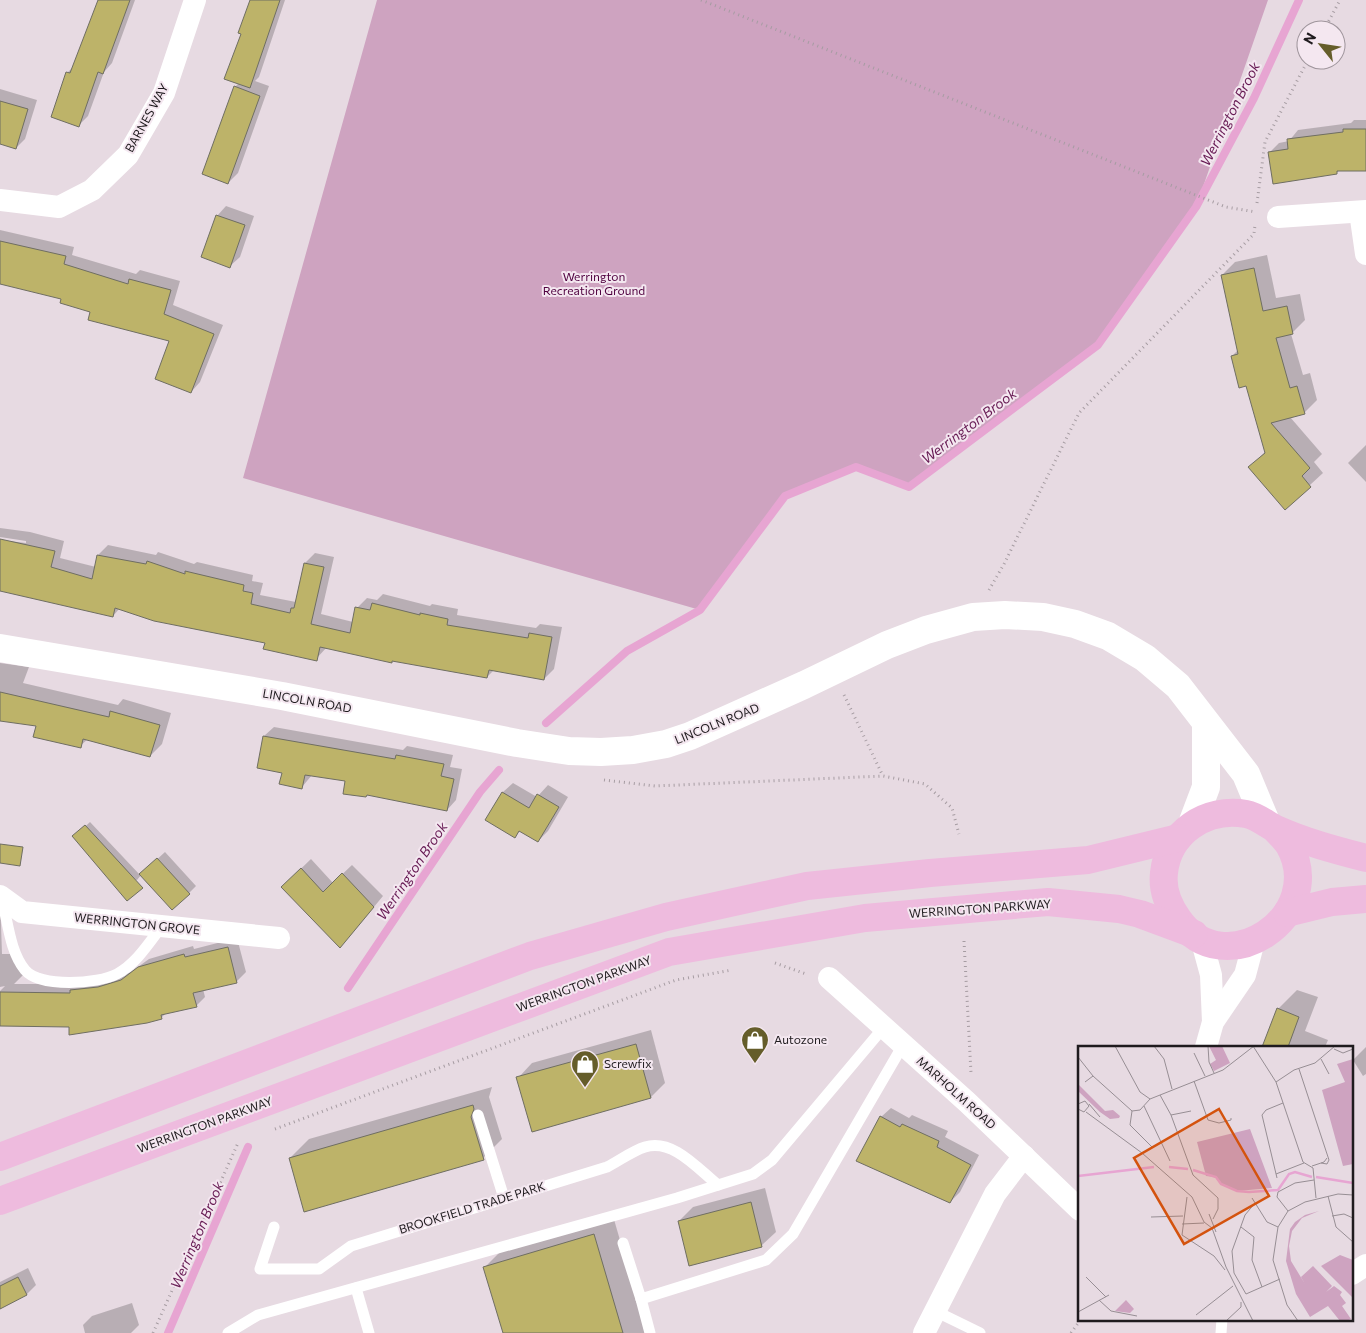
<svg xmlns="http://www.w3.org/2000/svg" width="1366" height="1333" font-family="Commissioner,sans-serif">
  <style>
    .green { fill: #cea3c0 }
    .shadow { fill: #0003 }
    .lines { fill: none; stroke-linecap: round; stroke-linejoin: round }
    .stream { stroke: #e7a5d2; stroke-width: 8 }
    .building { fill: #bdb369; stroke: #6f6e62 }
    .path { stroke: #a69ca2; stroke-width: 3; stroke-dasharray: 1 4; stroke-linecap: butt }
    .service { stroke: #fff; stroke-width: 11 }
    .minor { stroke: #fff; stroke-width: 22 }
    .tertiary { stroke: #fff; stroke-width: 28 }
    .trunk { stroke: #eebbde; stroke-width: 28 }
    .labels { text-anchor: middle; stroke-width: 4; stroke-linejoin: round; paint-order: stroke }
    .street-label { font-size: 12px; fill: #1f1b1e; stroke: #f4e7f0 }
    .park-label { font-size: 12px; fill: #4f003f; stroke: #f4e7f0 }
    .poi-label { font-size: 12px; fill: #1f1b1e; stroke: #f4e7f0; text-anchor: start }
    .water-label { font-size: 14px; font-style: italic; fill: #671b54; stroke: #f4e7f0 }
    .inset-river { fill: none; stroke: #e7a5d2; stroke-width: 2.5 }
    .inset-road { fill: none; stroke: #978e94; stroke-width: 1 }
    .view { fill: #d4530e; fill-opacity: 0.15; stroke: #d4530e; stroke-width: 2.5 }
    .inset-edge { fill: none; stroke: #1f1b1e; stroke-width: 2.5 }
  </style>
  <rect width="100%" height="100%" fill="#e7dae2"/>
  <!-- green -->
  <path class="green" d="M377 0H1268L1196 207 1098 345 909 487 856 467 785 496 700 610 243 478Z"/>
  <!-- shadow -->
  <g class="shadow">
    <path d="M99 0H135L112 63 104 72 88 116 79 125 68 72 73 67Z"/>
    <path d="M252 0H285L259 77 255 81 269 86 238 173 228 183 235 87 239 83 243 33Z"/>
    <path d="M0 89 37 100 25 139 16 148 0 143Z"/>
    <path d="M1354 120H1366V170H1340L1336 173 1270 152 1279 143 1289 141 1298 130 1351 123Z"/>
    <path d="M226 206 254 216 240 257 230 266 217 216Z"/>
    <path d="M0 230 74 247 72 255 136 274 140 270 180 281 173 305 223 325 200 382 191 392 171 341 62 298 0 283Z"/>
    <path d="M1267 255 1276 298 1300 294 1305 320 1291 334 1303 375 1310 373 1317 400 1304 413 1290 417 1322 454 1314 462 1323 473 1285 508 1250 467 1266 451 1247 384 1232 356 1238 350 1222 275 1235 262Z"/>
    <path d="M1366 445V482L1348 463Z"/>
    <path d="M0 528 30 532 64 541 60 558 96 567 98 555 108 545 156 555 158 552 194 564 197 562 253 575 252 581 263 583 260 595 296 602 305 563 315 553 334 557 321 614 353 622 357 608 367 598 377 600 383 594 430 606 432 604 458 609 457 615 536 628 540 624 562 627 554 669 544 679 494 670 487 677 327 647 316 659 266 642 120 608 113 616 0 590V540L26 543V541L0 537Z"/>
    <path d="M0 663 29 667 23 683 118 705 123 699 171 713 162 744 150 756 88 739 80 746 37 725 0 720Z"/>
    <path d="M274 727 403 750 407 746 453 755 450 767 462 769 456 800 447 810 368 794 366 796 346 780 312 775 302 787 283 772 264 736Z"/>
    <path d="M513 783 537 797 548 785 568 797 548 831 538 841 521 830 515 836 487 819 503 792Z"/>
    <path d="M90 822 140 875 165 852 196 886 189 893 141 875 137 880 108 876 74 837Z"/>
    <path d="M311 859 333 883 352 865 383 896 349 937 282 887Z"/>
    <path d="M0 895 2 954H21L24 974 14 984H77L108 979 131 972 149 959 193 946 194 949 237 938 246 972 237 981 203 989 205 997 196 1006 167 1012 162 1017 146 1022 70 1026 0 1025V991L5 986 0 987Z"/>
    <path d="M1297 990 1318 997 1305 1031 1328 1040 1325 1047H1264L1278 1009Z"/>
    <path d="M651 1030 665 1083 651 1097 533 1130 518 1078 532 1063Z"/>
    <path d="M1366 1047V1074L1363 1076 1353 1060Z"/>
    <path d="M492 1087 489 1097 502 1139 483 1158H290L309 1139Z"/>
    <path d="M891 1108 909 1118 912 1115 948 1131 945 1137 979 1155 960 1192 950 1202 881 1117Z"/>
    <path d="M765 1188 776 1232 761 1246 679 1221 693 1207Z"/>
    <path d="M613 1216 647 1333H504L485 1267 504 1248Z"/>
    <path d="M28 1268 36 1285 27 1294 0 1307V1282Z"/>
    <path d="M132 1303 139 1325 131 1333H85L83 1325 92 1316Z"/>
  </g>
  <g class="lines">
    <!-- stream -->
    <g class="stream">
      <path d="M546 723 627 651 700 610 785 496 856 467 909 487 1098 345 1196 207 1254 98 1299 0"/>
      <path d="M348 988 480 792 499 770"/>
      <path d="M168 1333 248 1147"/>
    </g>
  </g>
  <!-- building -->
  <g class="building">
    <path d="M98 0H130L103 74 98 72 79 127 51 117 66 72 70 73Z"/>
    <path d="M250 0H280L250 88 224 79 241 34 238 33Z"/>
    <path d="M234 86 260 96 228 184 202 174Z"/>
    <path d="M0 101 28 109 16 149 0 144Z"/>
    <path d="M1343 129H1366V171H1337V174L1273 184 1268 152 1288 149 1287 139 1343 132Z"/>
    <path d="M216 215 245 225 230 268 201 257Z"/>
    <path d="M0 241 66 256 64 264 128 284 129 279 171 290 164 314 214 334 191 393 155 379 169 341 88 320 90 312 60 303 61 299 0 284Z"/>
    <path d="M1254 268 1263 311 1287 306 1293 334 1276 338 1290 388 1297 386 1305 414 1271 423 1310 468 1302 476 1311 487 1285 510 1248 467 1265 453 1246 386 1239 388 1231 356 1238 354 1221 275Z"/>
    <path d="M0 539 55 551 51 567 92 579 97 555 146 564 147 561 185 574V571L244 585 243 591 253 593 251 604 290 613 291 608H294L304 563 324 567 311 624 350 633 355 607 370 610 372 603 420 615V613L448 619 447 625 528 638 529 633 552 637 544 680 489 670 487 678 392 661V663L320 647 317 661 263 649 265 643 154 621 115 608 113 617 0 591Z"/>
    <path d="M0 692 109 717 110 711 160 725 150 757 83 739 81 748 33 737 36 726 0 721Z"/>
    <path d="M263 736 395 759 396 755 444 764 441 776 454 779 447 811 367 795 366 797 343 794 345 781 305 775 302 789 279 784 282 773 257 768Z"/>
    <path d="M502 792 529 808 537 794 559 807 538 842 519 831 515 838 485 820Z"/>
    <path d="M85 825 143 888 127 901 72 836Z"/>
    <path d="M0 844 23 847 20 866 0 863Z"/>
    <path d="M157 858 190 894 172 910 139 874Z"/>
    <path d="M301 868 323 892 342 873 374 907 340 948 281 887Z"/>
    <path d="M228 947 237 983 193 993 197 1007 161 1015 162 1019 147 1023 69 1035V1027L0 1026V992L70 993V990L98 987 121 980 138 967 184 954 185 957Z"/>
    <path d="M1277 1008 1299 1017 1288 1047H1262Z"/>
    <path d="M636 1044 651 1098 532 1132 516 1077Z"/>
    <path d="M473 1105 474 1109 471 1117 484 1160 304 1212 289 1158Z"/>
    <path d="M880 1116 900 1127 902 1124 939 1141 937 1147 971 1165 950 1203 856 1161Z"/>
    <path d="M751 1202 762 1247 689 1266 678 1221Z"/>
    <path d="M594 1234 623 1333H503L483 1267Z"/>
    <path d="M18 1277 27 1295 0 1309V1286Z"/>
  </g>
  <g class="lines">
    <!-- path -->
    <g class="path">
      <path d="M701 0 1226 207 1256 212"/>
      <path d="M1324 30 1340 0"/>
      <path d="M1257 203 1265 142 1308 60"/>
      <path d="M989 590 1004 564 1079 413 1254 234 1255 225"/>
      <path d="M844 695 883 776"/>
      <path d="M604 780 655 786 883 776 925 784 952 808 959 834"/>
      <path d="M964 941 971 1073"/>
      <path d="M775 963 806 974"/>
      <path d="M275 1129 676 980 732 970"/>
      <path d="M153 1333 238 1143"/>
      <path d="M1071 1333 1081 1319"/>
    </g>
    <!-- service -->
    <g class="service">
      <path d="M2 900C8 922 10 952 25 970 40 988 98 984 117 974 136 964 149 943 162 926"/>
      <path d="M478 1115 504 1198"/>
      <path d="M274 1227 260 1269H319L351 1246 607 1167C619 1161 632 1151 645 1147 673 1138 699 1170 718 1185"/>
      <path d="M623 1243 641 1299 766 1260 793 1234 903 1045"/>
      <path d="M356 1288 369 1333"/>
      <path d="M641 1299 650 1333"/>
      <path d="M935 1311 980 1333"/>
      <path d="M228 1333 258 1315 677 1198 753 1174 772 1160 884 1027"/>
      <path d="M1221 1333 1222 1319"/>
    </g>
    <!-- minor -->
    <g class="minor">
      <path d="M0 200 59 207 92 190 128 155 164 93 195 0"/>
      <path d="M1360 212 1366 254"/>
      <path d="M1278 217 1366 211"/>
      <path d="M0 896 22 912 279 938"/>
      <path d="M1201 938 1211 975 1213 1022"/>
      <path d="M829 978 967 1102 1080 1210"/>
      <path d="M1206 1047 1213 1022 1245 975 1254 941"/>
      <path d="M1352 1274 1366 1265"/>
      <path d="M924 1333 995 1194 1024 1156"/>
    </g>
    <!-- tertiary -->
    <g class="tertiary">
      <path d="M0 648 282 696 517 743 569 751 601 752 633 750 666 744 690 736 804 685 887 645 926 630 973 617 1005 615 1043 617 1075 624 1108 636 1145 658 1178 686 1246 774 1266 822"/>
      <path d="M1192 824 1206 787V726"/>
    </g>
    <!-- trunk -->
    <g class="trunk">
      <path d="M1274 828C1279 833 1285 839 1289 845 1329 916 1224 986 1178 919 1168 905 1162 889 1164 873 1168 832 1207 807 1246 814 1257 816 1266 824 1276 829 1305 842 1335 850 1366 858"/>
      <path d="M1287 913 1332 902 1366 899"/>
      <path d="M0 1157 530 956 666 917 807 886 930 873 1088 860 1178 838"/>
      <path d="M0 1201 669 952 865 918 1048 902 1119 909 1140 914 1194 934"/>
    </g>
  </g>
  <!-- icons -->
  <defs>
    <g id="shop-pin" transform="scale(1.4375)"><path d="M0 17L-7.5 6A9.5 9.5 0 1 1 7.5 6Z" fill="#655d2a" stroke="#f4e7f0"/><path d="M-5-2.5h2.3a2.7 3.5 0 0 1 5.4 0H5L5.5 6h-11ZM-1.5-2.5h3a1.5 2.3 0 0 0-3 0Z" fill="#fff"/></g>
  </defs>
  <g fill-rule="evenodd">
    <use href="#shop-pin" x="755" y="1040"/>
    <use href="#shop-pin" x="585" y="1064"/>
  </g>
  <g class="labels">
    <!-- street labels -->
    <g class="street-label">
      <text transform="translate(147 118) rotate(-61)" y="4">BARNES WAY</text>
      <text transform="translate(307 701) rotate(10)" y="4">LINCOLN ROAD</text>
      <text transform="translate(717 724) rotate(-22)" y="4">LINCOLN ROAD</text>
      <text transform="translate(980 909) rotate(-4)" y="4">WERRINGTON PARKWAY</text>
      <text transform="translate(137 924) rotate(6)" y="4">WERRINGTON GROVE</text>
      <text transform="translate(584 984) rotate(-20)" y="4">WERRINGTON PARKWAY</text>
      <text transform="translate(956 1093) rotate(42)" y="4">MARHOLM ROAD</text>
      <text transform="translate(205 1125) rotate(-20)" y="4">WERRINGTON PARKWAY</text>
      <text transform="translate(472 1208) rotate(-17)" y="4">BROOKFIELD TRADE PARK</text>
    </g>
    <!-- park labels -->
    <g class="park-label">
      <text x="594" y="281">Werrington<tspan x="594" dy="14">Recreation Ground</tspan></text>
    </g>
    <!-- poi labels -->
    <g class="poi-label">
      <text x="774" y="1044">Autozone</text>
      <text x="604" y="1068">Screwfix</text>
    </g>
    <!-- water labels -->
    <g class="water-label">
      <text transform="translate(1230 114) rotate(-63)" y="5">Werrington Brook</text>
      <text transform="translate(969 426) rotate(-37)" y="5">Werrington Brook</text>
      <text transform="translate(412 871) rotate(-56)" y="5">Werrington Brook</text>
      <text transform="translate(197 1235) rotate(-67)" y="5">Werrington Brook</text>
    </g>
  </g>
  <!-- overview -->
  <g transform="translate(1078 1046)">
    <rect width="275" height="275" fill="#e7dae2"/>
    <path d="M131 0H144L152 17 136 25 132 18 138 14ZM275 13V118L265 120 244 44 267 36 259 18ZM0 38 27 65 35 64 42 70 41 72 32 73 22 66 0 45ZM172 83 194 142 159 145 143 138 138 131 128 130 119 96ZM241 165 224 172 214 185 211 200 213 215 227 238 223 231 235 220 254 240 248 246 256 240 264 246 262 249 268 257 264 260 273 273 269 275H262L250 260 232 271 218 248 208 215 212 183 217 176 227 169ZM262 209 275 214V252L243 220ZM48 254 56 263 52 267 37 265Z" fill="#cea3c0"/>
    <path class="inset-river" d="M91 121 110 123M115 124 138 131 143 138 159 145 171 146 200 144 211 128 217 126 234 131M0 130 76 121M238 131 275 137"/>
    <path class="inset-road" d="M37 0 62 46 72 53 145 24 176 0M76 0 86 13 94 43M130 0 131 16 136 27M175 0 198 36 225 116 235 122M256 3 265 7 275 3M116 7 127 30M0 11 15 30M243 13 251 28M221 23 251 114 249 118 243 117M116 35 130 74 141 77 153 74V72M7 36 15 30 54 65 62 64 72 53M198 36 216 24 237 17 257 0M82 49 93 69 115 129 140 152V163L135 173M0 58 7 55 11 60 6 66 0 63M11 58 22 71M66 60 92 115M54 65 52 79 74 101M8 66 64 107 114 151 126 176 134 182 148 221 175 275M93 69 113 65M234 120 246 116 249 112M235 122 238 152M198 128 226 117M199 132 184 69 188 64 205 57M250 150 258 181 275 196M109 151 104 189 136 210 147 224M174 152 189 176 200 181M177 157 167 169 154 205 156 227 168 248 202 233M210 165 199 151 200 146 217 137 236 134M131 168 138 186M254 170 266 168 275 172M73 171 105 170M104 178 126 177M163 181 176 191 174 214 184 241M8 231 28 251M21 254 33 265 59 270M0 266 31 249M118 269 155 240M148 275 163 261V256M220 275 209 259 195 214 200 181 210 165 227 156 260 148 275 149"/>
    <path class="view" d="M141 63 191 150 106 198 56 112Z"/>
    <rect width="275" height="275" class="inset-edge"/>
  </g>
  <!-- north arrow -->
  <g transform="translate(1321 45) rotate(300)"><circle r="24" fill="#f4e7f0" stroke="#9f959c"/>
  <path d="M0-4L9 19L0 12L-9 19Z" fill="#655d2a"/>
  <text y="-8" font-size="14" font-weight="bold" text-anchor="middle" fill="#1f1b1e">N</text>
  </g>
</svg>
